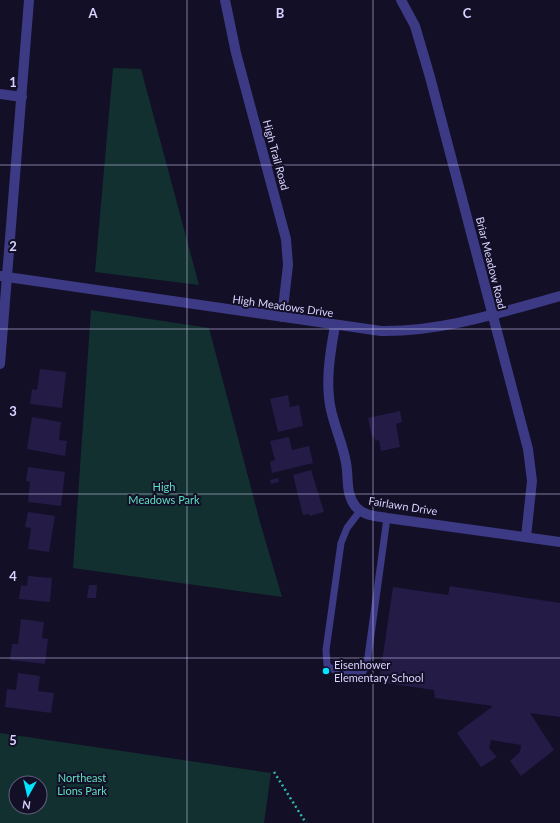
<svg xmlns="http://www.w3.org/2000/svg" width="560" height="823" font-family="Lato,sans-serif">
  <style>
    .green { fill: #12302f; fill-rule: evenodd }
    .building { fill: #241b47 }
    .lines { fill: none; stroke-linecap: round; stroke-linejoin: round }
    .path { stroke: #2fb8b0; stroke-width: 2.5; stroke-dasharray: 2 3; stroke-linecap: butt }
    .lane { stroke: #3d3a85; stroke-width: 7 }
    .street { stroke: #3d3a85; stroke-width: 10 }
    .grid { fill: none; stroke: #d9d4ff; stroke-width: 1; stroke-opacity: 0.55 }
    .poi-dot { fill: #00e5ff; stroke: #130f26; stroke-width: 1.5 }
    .labels { text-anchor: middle; stroke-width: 4; stroke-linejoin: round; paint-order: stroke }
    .street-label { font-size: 11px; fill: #d9d4ff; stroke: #130f26 }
    .park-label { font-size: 11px; fill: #5fe0c0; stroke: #130f26 }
    .poi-label { font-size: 11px; fill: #d9d4ff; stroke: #130f26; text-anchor: start }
    .grid-label { font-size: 13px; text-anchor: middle; font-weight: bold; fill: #d9d4ff; stroke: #130f26; stroke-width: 4; stroke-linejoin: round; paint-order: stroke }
  </style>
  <rect width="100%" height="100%" fill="#130f26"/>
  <!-- green -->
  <g class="green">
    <path d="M113 68 141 69 199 285 95 272Z"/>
    <path d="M91 310 209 328 260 522 282 597 73 568Z"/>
    <path d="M0 733 271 773 264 823H0ZM16 783H40V807H16Z"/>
  </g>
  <!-- building -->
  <g class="building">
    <path d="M40 369 66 372 62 408 30 404 32 389 37 390Z"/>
    <path d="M288 395 290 407 299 405 303 426 278 432 270 399Z"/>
    <path d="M400 411 402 422 396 424 400 447 381 451 379 440 375 441 374 436 372 437 368 418Z"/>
    <path d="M32 417 61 422 59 440 67 441 65 456 27 449Z"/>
    <path d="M289 437 292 450 309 446 313 463 272 473 270 462 275 460 270 441Z"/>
    <path d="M28 467 65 472 61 506 28 502 30 482 26 481Z"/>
    <path d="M311 470 324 512 310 516 309 514 303 515 293 475Z"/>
    <path d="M278 478 279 482 271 484 270 480Z"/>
    <path d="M28 512 55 516 49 552 28 549 31 528 25 527Z"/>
    <path d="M28 576 52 578 50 602 19 599 21 585 27 586Z"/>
    <path d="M89 585H97L96 598H87Z"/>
    <path d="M450 586 560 603V717L530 713 554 750 521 776 510 761 520 752 521 745 491 740 489 748 497 757 481 767 457 733 493 706 435 698 434 690 379 682 393 587 448 595Z"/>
    <path d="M21 619 44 622 42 638 48 639 45 664 10 660 12 644H18Z"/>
    <path d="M18 673 40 676 38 691 54 693 51 713 5 707 7 689 16 690Z"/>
  </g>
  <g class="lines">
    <!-- path -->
    <path class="path" d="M274 772 306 823"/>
    <!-- lane -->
    <path class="lane" d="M360 511 347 528 341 543 326 650 327 665C338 675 349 676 363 672L367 664 387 518"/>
    <!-- street -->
    <g class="street">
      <path d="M225 0 236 53 286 239 288 265 282 317"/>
      <path d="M401 0 415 26 430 77 528 449 532 481 526 537"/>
      <path d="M0 94 22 97"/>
      <path d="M0 276 381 331C442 332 502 312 560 296"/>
      <path d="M335 326C330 353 325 383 331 410 335 428 343 445 346 463 349 478 345 494 356 507 364 516 376 516 387 518L560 542"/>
      <path d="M0 364 29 0"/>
    </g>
  </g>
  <!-- grid -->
  <path class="grid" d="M187 0V823M373 0V823M0 165H560M0 329H560M0 494H560M0 658H560"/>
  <!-- markers -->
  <circle class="poi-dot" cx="326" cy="671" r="4"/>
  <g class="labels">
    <!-- street labels -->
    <g class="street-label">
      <text transform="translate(276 155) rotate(75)" y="4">High Trail Road</text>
      <text transform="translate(491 263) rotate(76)" y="4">Briar Meadow Road</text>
      <text transform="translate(283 306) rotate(8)" y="4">High Meadows Drive</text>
      <text transform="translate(403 506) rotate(9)" y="4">Fairlawn Drive</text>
    </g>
    <!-- park labels -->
    <g class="park-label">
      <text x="164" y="491">High<tspan x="164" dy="13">Meadows Park</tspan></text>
      <text x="82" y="782">Northeast<tspan x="82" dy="13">Lions Park</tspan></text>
    </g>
    <!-- poi labels -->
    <g class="poi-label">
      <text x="334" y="669">Eisenhower<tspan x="334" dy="13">Elementary School</tspan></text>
    </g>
  </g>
  <g class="grid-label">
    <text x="93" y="18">A</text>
    <text x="280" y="18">B</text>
    <text x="467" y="18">C</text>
    <text x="13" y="87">1</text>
    <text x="13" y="251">2</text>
    <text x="13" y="416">3</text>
    <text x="13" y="581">4</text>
    <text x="13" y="745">5</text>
  </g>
  <!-- north arrow -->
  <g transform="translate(28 795) rotate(188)"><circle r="19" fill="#130f26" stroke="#625e7d"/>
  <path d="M0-3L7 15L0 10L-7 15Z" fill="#00e5ff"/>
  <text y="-6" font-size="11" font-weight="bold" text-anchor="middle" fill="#d9d4ff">N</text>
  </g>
</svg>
